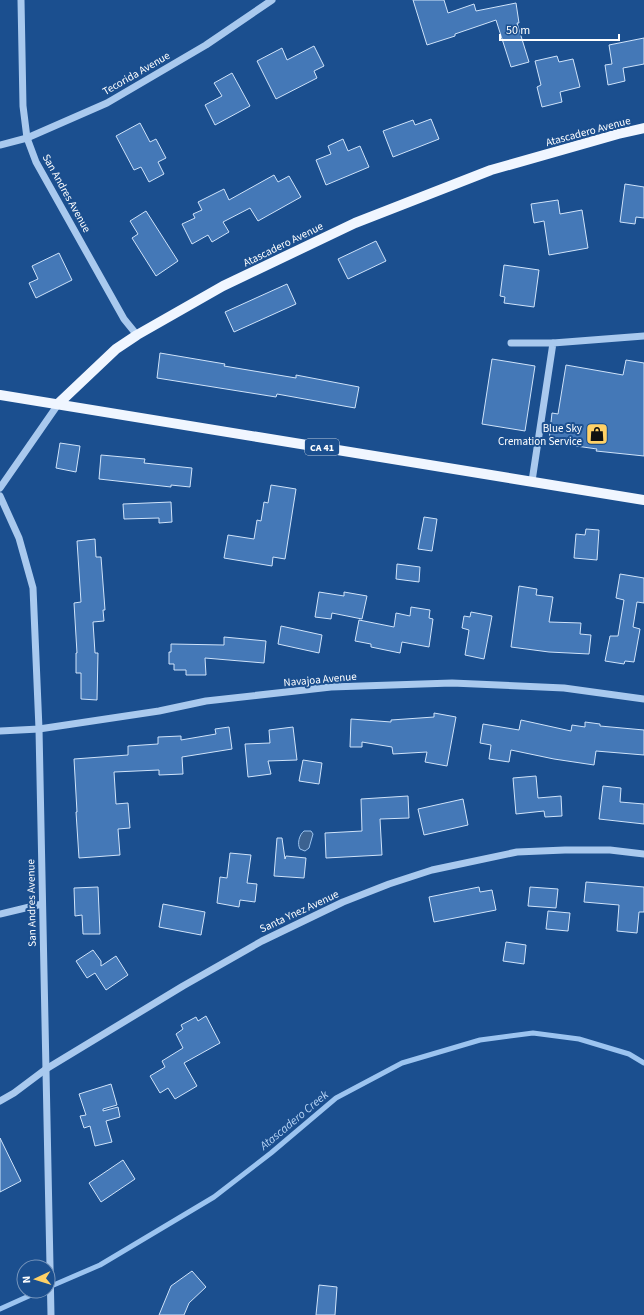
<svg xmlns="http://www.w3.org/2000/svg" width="644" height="1315" font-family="'Source Sans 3',sans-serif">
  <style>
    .water { fill: #3c6290; stroke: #9cc4f0 }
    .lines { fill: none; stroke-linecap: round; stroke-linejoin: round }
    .stream { stroke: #9cc4f0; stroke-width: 5 }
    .building { fill: #4478b7; stroke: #cfe3fa }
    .minor { stroke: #a9c9ee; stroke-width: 7 }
    .major { stroke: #f0f6ff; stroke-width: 10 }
    .labels { text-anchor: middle; stroke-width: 4; stroke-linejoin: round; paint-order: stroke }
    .shield { fill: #1b4f8f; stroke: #bbcadd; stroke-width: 1 }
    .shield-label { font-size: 10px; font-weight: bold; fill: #fff }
    .street-label { font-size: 11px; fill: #fff; stroke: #1b4f8f }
    .poi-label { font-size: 11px; fill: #fff; stroke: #1b4f8f; text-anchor: end }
    .water-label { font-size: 12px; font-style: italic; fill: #b5d3f5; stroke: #1b4f8f }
  </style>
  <rect width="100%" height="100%" fill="#1b4f8f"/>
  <!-- water -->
  <path class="water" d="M304 831H311L313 834 309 848 305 851 300 849C297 844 299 835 304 831Z"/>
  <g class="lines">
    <!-- stream -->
    <g class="stream">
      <path d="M49 1287 100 1265 214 1197 271 1153 336 1098 402 1063 480 1040 533 1033 579 1039 629 1054 644 1063"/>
      <path d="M0 1309 40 1291"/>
    </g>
  </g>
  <!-- building -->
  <g class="building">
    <path d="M413 0H444L448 13 474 4 476 11 516 3 519 23H517L529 62 511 67 496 20 455 34V36L427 45Z"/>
    <path d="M644 38V64L623 68 625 81 608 85 605 65 612 64 609 45Z"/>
    <path d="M314 46 324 66 314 71 317 78 276 99 257 61 282 48 287 60Z"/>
    <path d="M557 56 559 62 573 59 580 87 560 92 562 102 542 107 537 87 541 85 535 61Z"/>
    <path d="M232 73 250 106 215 125 205 105 222 96 214 83Z"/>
    <path d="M431 119 439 139 393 157 383 131 413 120 415 125Z"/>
    <path d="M140 123 150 142 156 139 166 158 158 162 164 174 149 182 141 167 134 170 116 136Z"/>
    <path d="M343 139 348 151 360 146 369 167 326 185 316 160 331 154 328 146Z"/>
    <path d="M274 175 278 182 289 176 301 197 258 221 250 208 223 222 229 232 212 242 208 235 192 244 182 224 195 218 193 214 202 210 198 202 224 189 229 200Z"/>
    <path d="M625 184 644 187V218L636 217 635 224 620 222Z"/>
    <path d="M558 200 560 214 582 210 588 248 549 255 544 221 534 223 531 204Z"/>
    <path d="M146 211 178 261 156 276 132 238 138 234 130 221Z"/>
    <path d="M376 241 386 261 348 279 338 259Z"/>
    <path d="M59 253 72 280 36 298 29 283 38 279 32 266Z"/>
    <path d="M504 265 539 270 534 307 504 303 505 297 500 296Z"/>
    <path d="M287 284 296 304 234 332 225 312Z"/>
    <path d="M160 353 225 364 224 366 296 378V375L359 387 355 408 277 394 276 397 157 378Z"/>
    <path d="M492 359 535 366 525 431 482 424Z"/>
    <path d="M626 360 644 363V456L596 451 597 449 576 446 577 444 549 441 552 413 558 414 566 365 623 375Z"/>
    <path d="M60 443 80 446 76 472 56 468Z"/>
    <path d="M101 455 145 459 144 463 192 468 190 487 171 485V487L99 479Z"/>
    <path d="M271 485 296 489 285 559 273 557 272 566 224 558 228 535 254 539 257 520 261 521 264 502 268 503Z"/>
    <path d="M171 502 172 522 159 523V518L124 519 123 504Z"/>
    <path d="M424 517 437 519 432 551 418 549Z"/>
    <path d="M586 529 599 530 597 560 574 558 576 534 585 535Z"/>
    <path d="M95 539 96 557H101L105 610H103L104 621 93 622 95 653H98L97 700 81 699V673H76V653H77L74 603 81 602 77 541Z"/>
    <path d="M397 564 420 567 419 582 396 579Z"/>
    <path d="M620 574 644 578V603L637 602 633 627 640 629 634 662 625 661 624 664 605 661 610 636H618L624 600 616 598Z"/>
    <path d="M519 586 537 589 536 595 553 597 549 622 581 623 580 634 591 635 589 654 549 652 511 647Z"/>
    <path d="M319 592 344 596V592L367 596 362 619 332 613 331 619 315 617Z"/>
    <path d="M411 607 430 610 429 618 433 619 429 647 402 642 400 653 371 647V644L355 641 359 620 394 627 396 613 410 616Z"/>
    <path d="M471 612 492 616 484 659 465 655 469 630 462 628 464 616 470 617Z"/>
    <path d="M281 626 322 635 319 653 278 644Z"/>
    <path d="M224 637 266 641 264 663 205 658 206 675H186V670H174V664H169V652H171V644L224 645Z"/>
    <path d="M434 713 456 717 447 766 425 762 427 752 393 754 392 747 362 742V747H350L351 719 391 722V720L434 717Z"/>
    <path d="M521 720 571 731 572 725 585 727V722L600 724V726L644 730V755L596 751 594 765 554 759 511 750 509 762 489 759 491 745 480 743 483 724 519 730Z"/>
    <path d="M229 727 232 749 182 757 183 774 159 775V770L114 772 116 804 128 803 130 828 118 829 120 855 79 858 76 812H77L74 759 128 755V746L158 744V737L181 736V740L216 734 215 729Z"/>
    <path d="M293 727 297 760 268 761 271 774 248 777 245 744 270 743 269 730Z"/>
    <path d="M303 760 322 763 319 784 299 781Z"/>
    <path d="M536 776 538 798 561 796 562 816 545 817 544 811 516 814 513 778Z"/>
    <path d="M603 786 621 788 620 802 644 804V824L599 819Z"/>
    <path d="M408 796 409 818 380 819 382 855 326 858 325 833 362 831 361 799Z"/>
    <path d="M463 799 468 825 424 835 418 809Z"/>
    <path d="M277 838H282L285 859 286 856 306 858 304 878 274 876Z"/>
    <path d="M230 853 251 855 247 883 257 884 255 902 240 900 239 907 217 903 220 877 227 878Z"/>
    <path d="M586 882 644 887V912H639L637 933 617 931 619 905 584 902Z"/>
    <path d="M98 887 100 934H83L82 915 75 916 74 888Z"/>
    <path d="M479 887 480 892 492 890 496 910 434 922 429 897Z"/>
    <path d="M530 887 558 889 556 908 528 906Z"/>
    <path d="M163 904 205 912 201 935 159 927Z"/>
    <path d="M548 911 570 913 568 931 546 929Z"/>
    <path d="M506 942 526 945 524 964 503 961Z"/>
    <path d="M93 950 101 961V966L116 956 128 975 106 990 95 973 87 978 76 961Z"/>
    <path d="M206 1016 220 1043 184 1063 197 1086 175 1099 168 1088 160 1093 150 1076 165 1067 162 1061 183 1048 176 1034 183 1029 181 1025 196 1017 198 1021Z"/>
    <path d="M111 1084 117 1105 103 1109V1111L118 1107 120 1117 106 1121 112 1142 95 1146 90 1126 84 1128 80 1116 86 1115 79 1094Z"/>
    <path d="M0 1138 21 1181 0 1192Z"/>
    <path d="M123 1160 135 1179 101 1202 89 1183Z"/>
    <path d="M192 1271 206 1287 189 1303 184 1315H159L171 1286Z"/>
    <path d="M319 1285 337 1287 335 1315H316Z"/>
  </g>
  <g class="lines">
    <!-- minor -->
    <g class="minor">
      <path d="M21 0 23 106 27 138 36 162 124 319 137 335"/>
      <path d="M0 145 27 138 107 103 206 45 272 0"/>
      <path d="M511 343H553"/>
      <path d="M532 481 553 343 644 336"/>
      <path d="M0 488 59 403"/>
      <path d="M0 496 19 538 33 588 39 729 51 1315"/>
      <path d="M0 731 39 729 159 711 206 701 331 687 452 683 564 688 644 699"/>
      <path d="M0 914 42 904"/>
      <path d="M0 1101 14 1093 46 1069 183 986 262 941 343 902 389 884 432 870 517 852 565 850H610L644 854"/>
    </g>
    <!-- major -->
    <g class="major">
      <path d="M0 395 644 500"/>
      <path d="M59 403 116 349 137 335 223 286 355 223 491 170 618 134 644 128"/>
    </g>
  </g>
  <!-- icons -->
  <defs>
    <g id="shop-square" transform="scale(1.15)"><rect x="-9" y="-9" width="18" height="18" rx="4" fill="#ffd166" stroke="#1b4f8f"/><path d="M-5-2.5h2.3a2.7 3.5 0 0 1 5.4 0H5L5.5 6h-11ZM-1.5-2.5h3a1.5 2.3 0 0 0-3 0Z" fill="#111"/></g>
  </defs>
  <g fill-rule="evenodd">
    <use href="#shop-square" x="597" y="434"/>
  </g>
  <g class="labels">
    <!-- shield labels -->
    <rect class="shield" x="305" y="439" width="34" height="16" rx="3"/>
    <g class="shield-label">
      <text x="322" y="451">CA 41</text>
    </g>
    <!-- street labels -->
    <g class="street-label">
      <text transform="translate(136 73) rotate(-30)" y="4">Tecorida Avenue</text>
      <text transform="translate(588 131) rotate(-15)" y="4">Atascadero Avenue</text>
      <text transform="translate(67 193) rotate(61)" y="4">San Andres Avenue</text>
      <text transform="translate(283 244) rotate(-26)" y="4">Atascadero Avenue</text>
      <text transform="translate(320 679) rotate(-5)" y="4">Navajoa Avenue</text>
      <text transform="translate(31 903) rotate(-91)" y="4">San Andres Avenue</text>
      <text transform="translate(299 911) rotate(-25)" y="4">Santa Ynez Avenue</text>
    </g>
    <!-- poi labels -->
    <g class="poi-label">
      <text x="582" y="432">Blue Sky<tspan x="582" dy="13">Cremation Service</tspan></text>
    </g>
    <!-- water labels -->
    <g class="water-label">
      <text transform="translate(294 1120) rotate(-40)" y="4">Atascadero Creek</text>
    </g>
  </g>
  <!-- north arrow -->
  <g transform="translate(36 1279) rotate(266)"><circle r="19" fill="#1b4f8f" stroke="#7695bc"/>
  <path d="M0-3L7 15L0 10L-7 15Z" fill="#ffd166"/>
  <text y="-6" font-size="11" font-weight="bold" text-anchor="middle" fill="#ffffff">N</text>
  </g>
  <!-- scale -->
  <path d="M500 34v6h119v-6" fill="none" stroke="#ffffff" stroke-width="2"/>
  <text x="506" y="34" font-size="12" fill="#ffffff" stroke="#1b4f8f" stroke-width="3" paint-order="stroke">50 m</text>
</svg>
